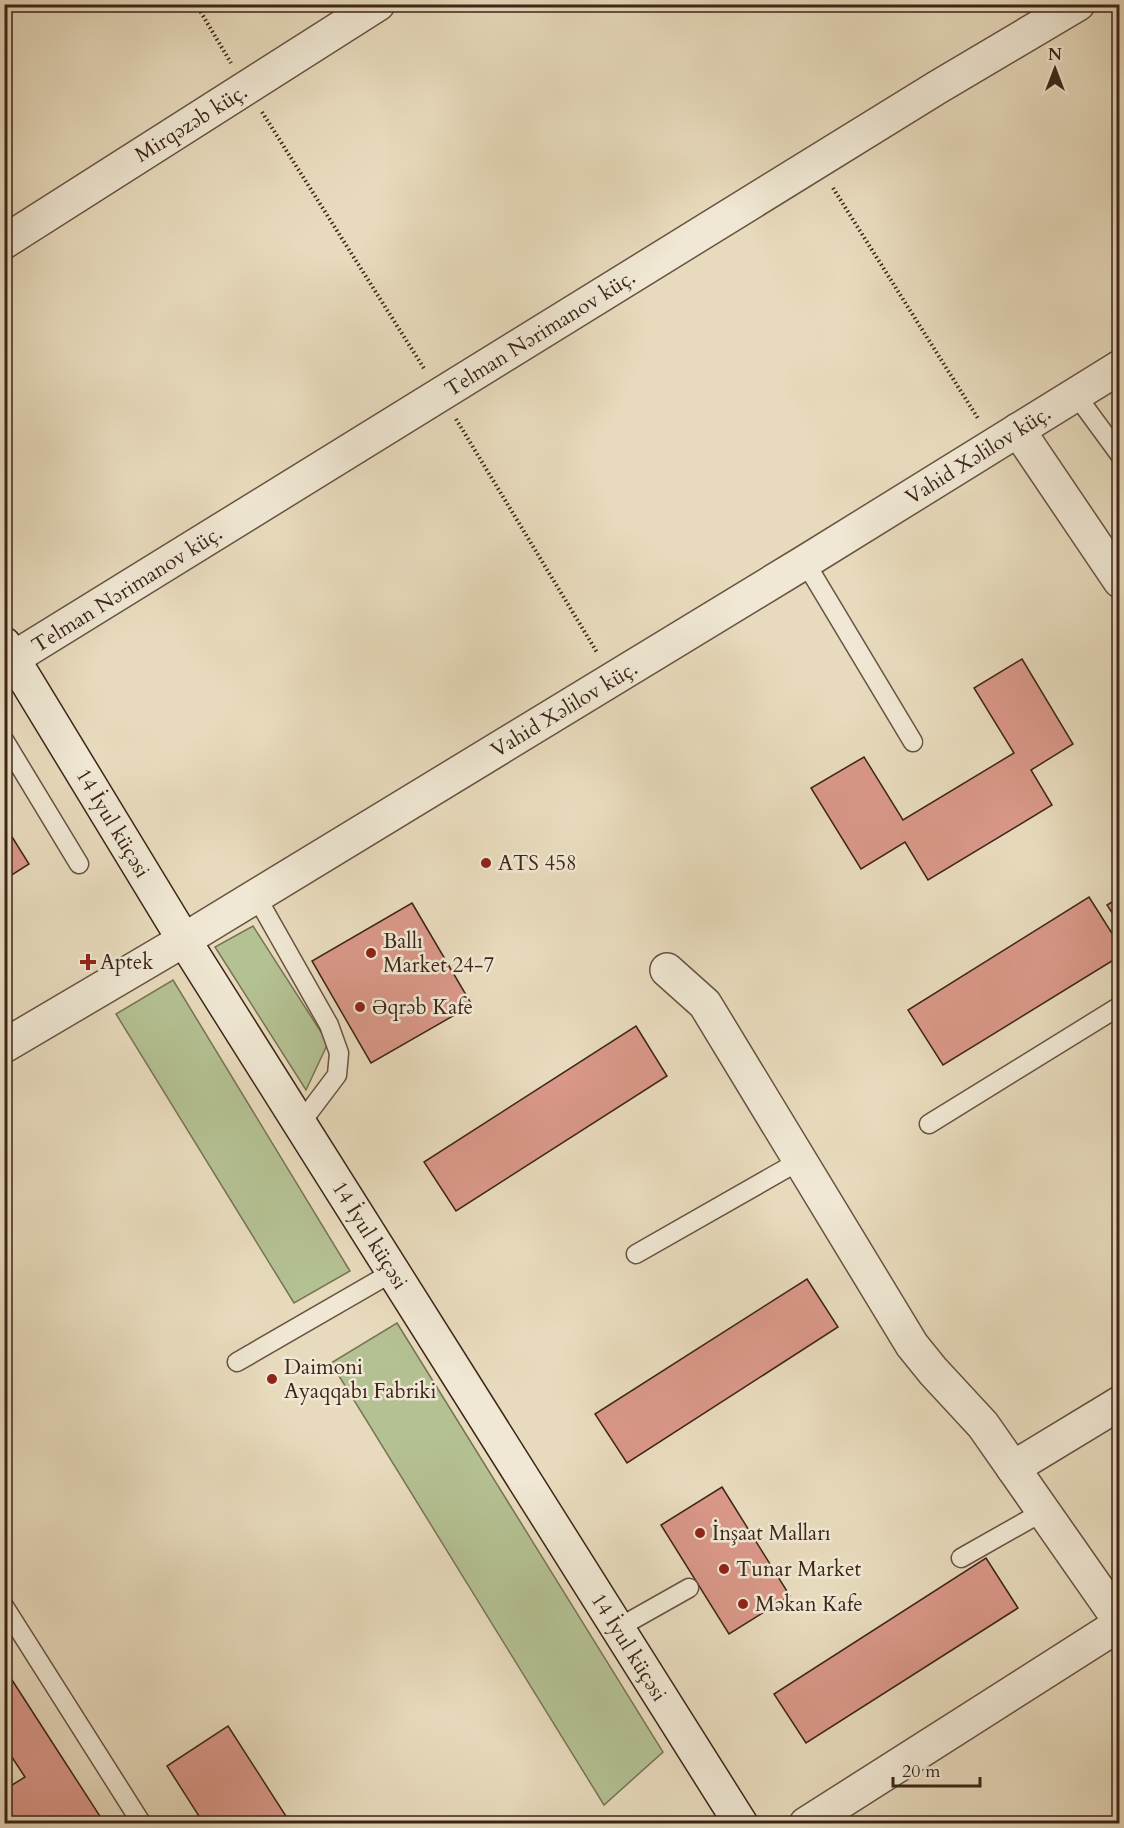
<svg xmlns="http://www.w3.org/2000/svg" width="1124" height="1828" font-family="Cardo,serif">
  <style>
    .green { fill: #b4c193; stroke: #787356; stroke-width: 1.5 }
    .building { fill: #da9889; stroke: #3d2519; stroke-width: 1.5 }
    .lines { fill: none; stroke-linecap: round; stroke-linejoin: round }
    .lane-casing { stroke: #685242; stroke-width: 21 }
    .street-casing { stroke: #685242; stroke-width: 36 }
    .secondary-casing { stroke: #3d2519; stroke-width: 36 }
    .path { stroke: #3d2519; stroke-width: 4; stroke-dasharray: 1.5 3; stroke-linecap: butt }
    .lane { stroke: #f0e8d4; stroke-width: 18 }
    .street { stroke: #f0e8d4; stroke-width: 33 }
    .secondary { stroke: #f0e8d4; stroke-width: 33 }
    .poi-dot { fill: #8f2418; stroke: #f0e8d4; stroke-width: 2 }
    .labels { text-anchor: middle; stroke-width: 5; stroke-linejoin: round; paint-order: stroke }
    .street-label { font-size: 21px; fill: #3d2519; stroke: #f0e8d4 }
    .poi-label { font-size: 21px; fill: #3d2519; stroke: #f0e8d4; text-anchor: start }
  </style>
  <rect width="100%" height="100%" fill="#e8dbbd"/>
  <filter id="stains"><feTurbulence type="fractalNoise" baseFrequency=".00333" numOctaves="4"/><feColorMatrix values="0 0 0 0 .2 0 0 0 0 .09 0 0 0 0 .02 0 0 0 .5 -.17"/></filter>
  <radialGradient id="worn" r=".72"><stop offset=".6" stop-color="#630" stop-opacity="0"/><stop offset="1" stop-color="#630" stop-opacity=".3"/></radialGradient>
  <!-- green -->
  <g class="green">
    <path d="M253 926 328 1043 306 1090 215 947Z"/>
    <path d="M173 980 350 1271 294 1303 116 1014Z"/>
    <path d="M397 1323 663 1752 604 1805 331 1363Z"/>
  </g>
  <!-- building -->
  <g class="building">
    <path d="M1022 659 1073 744 1031 770 1052 805 928 880 905 842 861 869 811 788 864 757 903 820 1014 753 974 688Z"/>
    <path d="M4 824 29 864 4 880Z"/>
    <path d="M1089 897 1120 946V956L943 1065 908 1010Z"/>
    <path d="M1120 897V925L1107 905Z"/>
    <path d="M412 903 472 1005 371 1063 312 961Z"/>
    <path d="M636 1026 667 1076 456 1211 424 1162Z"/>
    <path d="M807 1279 838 1327 627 1463 595 1414Z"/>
    <path d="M722 1487 790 1596 729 1634 661 1525Z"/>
    <path d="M986 1558 1018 1608 806 1743 774 1694Z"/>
    <path d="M12 1680 61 1756 105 1824H4V1790L25 1777 4 1745V1684Z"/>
    <path d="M228 1726 291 1824H204L167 1766Z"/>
  </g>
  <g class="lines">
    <!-- lane casing -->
    <g class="lane-casing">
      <g id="lane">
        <path d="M1076 395 1120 455"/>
        <path d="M805 562 913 742"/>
        <path d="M4 740 79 864"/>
        <path d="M256 896 329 1025 339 1053 337 1075 300 1124"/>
        <path d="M929 1124 1120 1006"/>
        <path d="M636 1254 801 1160"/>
        <path d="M237 1362 393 1272"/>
        <path d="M961 1558 1044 1511"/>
        <path d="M4 1606 142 1824"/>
        <path d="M618 1628 689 1588"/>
      </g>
    </g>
    <!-- street casing -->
    <g class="street-casing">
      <g id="street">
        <path d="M4 242 378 4"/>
        <path d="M1018 430 1120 581"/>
        <path d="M4 664 938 87 1078 4"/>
        <path d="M667 970 705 1004 912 1345 933 1371 983 1425 1120 1621"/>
        <path d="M4 1046 184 940 805 562 1120 367"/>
        <path d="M1013 1468 1120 1403"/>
        <path d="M806 1824 1120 1624"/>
      </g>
    </g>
    <!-- secondary casing -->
    <g class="secondary-casing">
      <path id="secondary" d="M4 644 184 940 741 1824"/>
    </g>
    <!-- path -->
    <g class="path">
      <path d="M196 4 231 63"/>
      <path d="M262 112 425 370"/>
      <path d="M833 188 979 420"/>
      <path d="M456 419 598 654"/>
    </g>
    <!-- lane -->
    <use href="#lane" class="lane"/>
    <!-- street -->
    <use href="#street" class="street"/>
    <!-- secondary -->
    <use href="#secondary" class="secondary"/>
  </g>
  <!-- markers -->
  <g class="poi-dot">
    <circle cx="486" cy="863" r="6"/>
    <circle cx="371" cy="953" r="6"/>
    <path d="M85 953h6v6h6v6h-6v6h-6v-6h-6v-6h6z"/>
    <circle cx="360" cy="1007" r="6"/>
    <circle cx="272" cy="1379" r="6"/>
    <circle cx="700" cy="1533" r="6"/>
    <circle cx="724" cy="1569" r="6"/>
    <circle cx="743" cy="1604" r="6"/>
  </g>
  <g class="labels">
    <!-- street labels -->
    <g class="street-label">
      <text transform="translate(191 123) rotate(-32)" y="7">Mirqəzəb küç.</text>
      <text transform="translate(540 333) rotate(-32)" y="7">Telman Nərimanov küç.</text>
      <text transform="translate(978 455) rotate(-32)" y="7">Vahid Xəlilov küç.</text>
      <text transform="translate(127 589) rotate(-32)" y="7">Telman Nərimanov küç.</text>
      <text transform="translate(564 709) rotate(-31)" y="7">Vahid Xəlilov küç.</text>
      <text transform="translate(113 823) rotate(59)" y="7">14 İyul küçəsi</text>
      <text transform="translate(370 1235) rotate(58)" y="7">14 İyul küçəsi</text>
      <text transform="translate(629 1647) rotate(58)" y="7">14 İyul küçəsi</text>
    </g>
    <!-- poi labels -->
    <g class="poi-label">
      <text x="498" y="870">ATS 458</text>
      <text x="383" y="948">Ballı<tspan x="383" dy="24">Market 24-7</tspan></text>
      <text x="100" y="969">Aptek</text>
      <text x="372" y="1014">Əqrəb Kafe</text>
      <text x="284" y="1374">Daimoni<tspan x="284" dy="24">Ayaqqabı Fabriki</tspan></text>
      <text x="712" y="1540">İnşaat Malları</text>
      <text x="736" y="1576">Tunar Market</text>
      <text x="755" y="1611">Məkan Kafe</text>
    </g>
  </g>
  <!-- margin -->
  <rect width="1124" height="1828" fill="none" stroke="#e8dbbd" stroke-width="24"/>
  <rect x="6" y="6" width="1112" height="1816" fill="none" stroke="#3d2519" stroke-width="3"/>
  <rect x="12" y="12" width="1100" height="1804" fill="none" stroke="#3d2519" stroke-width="1.5"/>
  <!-- north arrow -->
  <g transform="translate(1055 69)" stroke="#f0e8d4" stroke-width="4.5" paint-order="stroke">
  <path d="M0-4.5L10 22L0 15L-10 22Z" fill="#3d2519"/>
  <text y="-9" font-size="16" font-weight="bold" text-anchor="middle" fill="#3d2519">N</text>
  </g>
  <!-- scale -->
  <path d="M893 1777v9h87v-9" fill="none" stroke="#3d2519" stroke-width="3"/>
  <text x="902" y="1777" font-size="18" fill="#3d2519" stroke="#f0e8d4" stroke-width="4.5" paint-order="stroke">20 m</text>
  <rect width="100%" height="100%" filter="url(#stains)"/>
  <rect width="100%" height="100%" fill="url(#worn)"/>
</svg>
